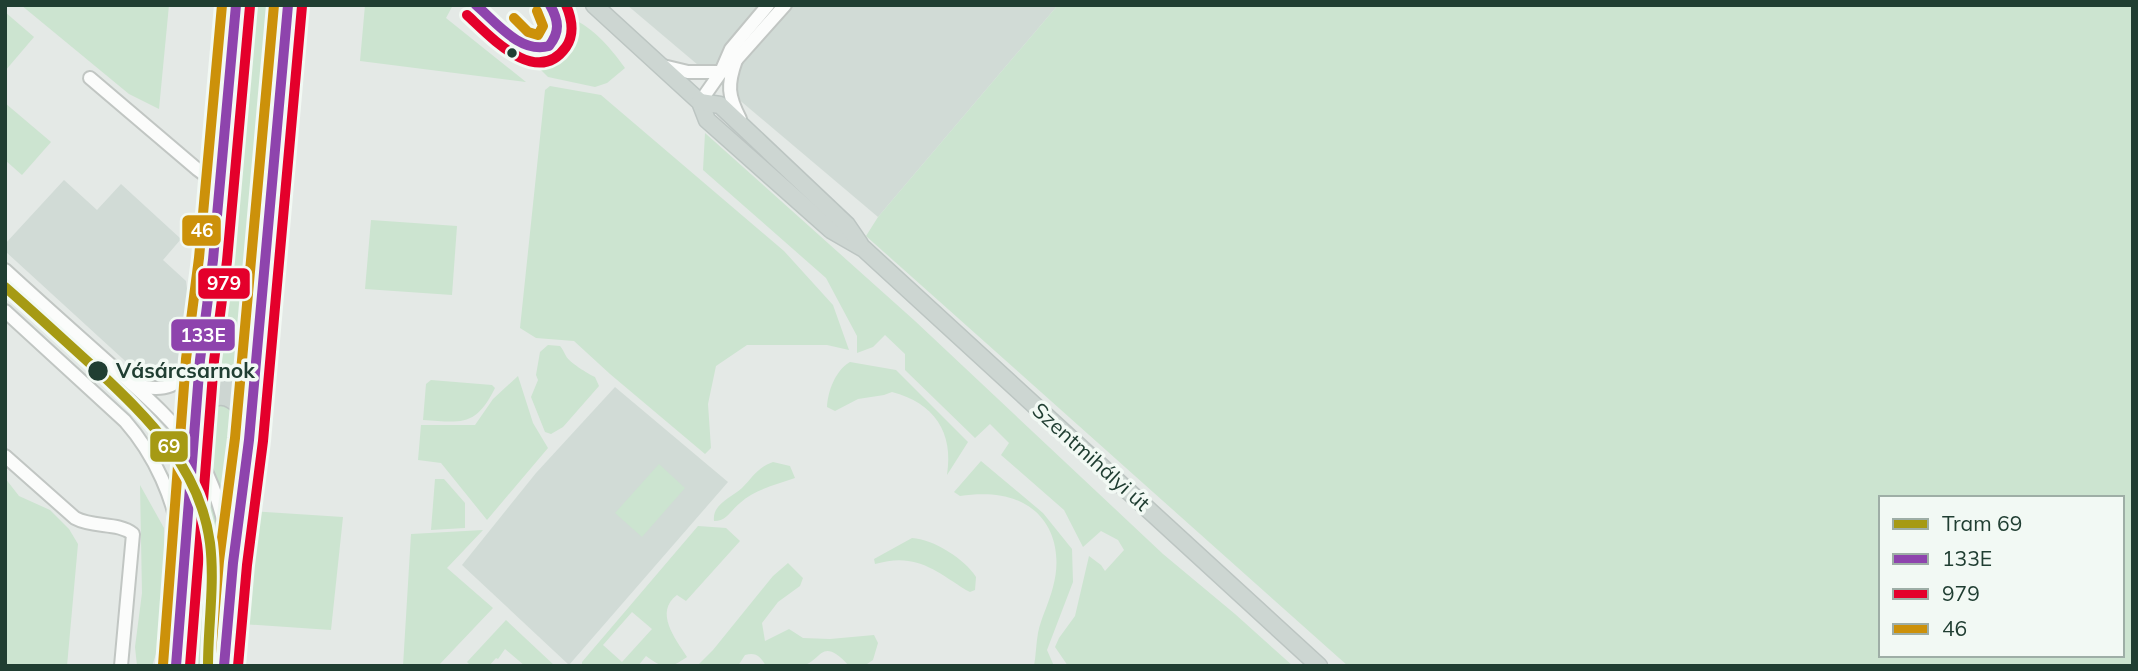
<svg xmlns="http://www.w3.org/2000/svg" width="2138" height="671" font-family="Mulish,sans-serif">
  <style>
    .built { fill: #d1dbd6 }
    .green { fill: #cce4d0; fill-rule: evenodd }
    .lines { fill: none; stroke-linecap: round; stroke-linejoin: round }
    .minor-casing { stroke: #c1c6c3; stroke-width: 16 }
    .major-casing { stroke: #bcc5c2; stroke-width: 19 }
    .minor { stroke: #fbfcfb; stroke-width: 12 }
    .major { stroke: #cdd6d2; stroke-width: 16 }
    .bus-1-casing { stroke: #f2f9f4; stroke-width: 16 }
    .bus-2-casing { stroke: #f2f9f4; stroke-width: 16 }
    .bus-3-casing { stroke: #f2f9f4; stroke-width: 16 }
    .bus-1 { stroke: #8e44ad; stroke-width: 10 }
    .bus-2 { stroke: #e4002b; stroke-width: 10 }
    .bus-3 { stroke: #cc910a; stroke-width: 10 }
    .tram-1-casing { stroke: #f2f9f4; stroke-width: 16 }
    .tram-1 { stroke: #a69a14; stroke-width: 10 }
    .bus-dot { fill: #203e32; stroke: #f2f9f4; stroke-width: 2.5 }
    .labels { text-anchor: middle; stroke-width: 7; stroke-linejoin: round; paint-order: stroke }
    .stop-label { font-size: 21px; font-weight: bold; fill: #203e32; stroke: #f2f9f4; text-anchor: start }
    .street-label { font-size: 21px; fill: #203e32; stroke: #f2f9f4 }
    .line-badge { stroke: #f2f9f4; stroke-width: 2.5 }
    .badge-label { font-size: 19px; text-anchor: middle; font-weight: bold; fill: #fff }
  </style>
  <rect width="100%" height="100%" fill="#e4e9e6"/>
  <!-- built -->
  <g class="built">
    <path d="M627 5H1058L878 217Z"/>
    <path d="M64 180 97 210 121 184 181 239 163 260 186 281 191 321 179 370 173 377 146 380 5 251V244Z"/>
    <path d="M615 387 728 482 569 665 462 565 536 473Z"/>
  </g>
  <!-- green -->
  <g class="green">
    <path d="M21 5H169L159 109 129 94Z"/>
    <path d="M242 5H280L249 365 232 382 210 370Z"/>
    <path d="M365 5H453L446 18 526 82 360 61Z"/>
    <path d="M1058 5H2133V666H1348L866 236 878 217ZM1881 498H2122V655H1881Z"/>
    <path d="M5 12 34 37 5 71Z"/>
    <path d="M565 16C591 24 610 47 625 68L607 83 595 87 548 77 529 58 553 55 565 47Z"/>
    <path d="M550 86 601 95 784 251 833 305 849 350 827 345H747L716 366 708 404 711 448 705 454 610 374 574 341 536 338 520 328 545 90Z"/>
    <path d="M5 103 51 142 22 175 5 160Z"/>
    <path d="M705 133 915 321 1163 554 1235 614 1293 666H1068L1055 647 1059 638 1075 616 1089 556 1101 565 1105 571 1124 550 1118 540 1101 531 1083 547 1064 510 1001 455 1009 443 990 424 975 438 905 370V354L885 335 873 347 857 353V336L826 278 703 170Z"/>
    <path d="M371 220 457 226 452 295 365 289Z"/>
    <path d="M548 345 560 346C563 349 564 353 566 356 569 362 588 374 595 377L599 386 563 427 551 434 545 432 531 397 538 380 536 375 540 352Z"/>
    <path d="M850 362 896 370 968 442 947 475C954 432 934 403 892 392L884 395 858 399 835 411 827 407C828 391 835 371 850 362Z"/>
    <path d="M518 376 533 423 548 448 487 520 441 463 418 460 421 425H475L493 399Z"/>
    <path d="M431 380 492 385 495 388C476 426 463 423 423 420L426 384Z"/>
    <path d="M210 401 241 408 231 533 226 503 212 470 199 450 202 408Z"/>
    <path d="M981 461 1043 513 1072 549 1073 582 1047 650 1054 666H1034C1036 655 1036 644 1038 633 1041 618 1049 603 1053 587 1062 555 1054 519 1023 503 1004 493 981 493 960 496L954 492Z"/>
    <path d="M773 462 790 466 795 478C776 485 755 489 740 503 730 511 727 521 714 521 712 504 731 498 742 488 752 478 758 467 773 462Z"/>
    <path d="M659 464 685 488 642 537 615 513Z"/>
    <path d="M197 467 209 491 228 560 219 666H178Z"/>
    <path d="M5 478 19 496 50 510 69 529 78 544 67 666H5Z"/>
    <path d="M435 479H444L465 503V528L431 530Z"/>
    <path d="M140 485 164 528V577L158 648 152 666H137L135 647 142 593Z"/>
    <path d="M252 511 343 517 331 630 241 624Z"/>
    <path d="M698 526 726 528 740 541 686 601 677 595C654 612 675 638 687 657 670 669 663 669 646 656L638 666H582V662ZM632 612 652 629 622 662 603 645Z"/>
    <path d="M483 530 447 568 493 608 438 666H403L411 534Z"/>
    <path d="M912 538C933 539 965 559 976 577L975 590 970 592 966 590C935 570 915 552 875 564L874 559Z"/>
    <path d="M788 563 803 578 800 586 778 602 762 623 765 641 789 629 803 638 830 639 874 635 878 643 873 660 864 666H849C820 634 822 663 801 666 790 667 777 666 766 666 760 656 756 652 745 655L738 666H697L713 650 773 576Z"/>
    <path d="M506 620 555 666H525L505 649 498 659 496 658 489 666H471L467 662Z"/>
  </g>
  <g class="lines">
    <!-- minor casing -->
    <g class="minor-casing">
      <g id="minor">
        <path d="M736 60C727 85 728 96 740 119"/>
        <path d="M663 66 688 72H721"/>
        <path d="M722 72 736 60 785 5"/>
        <path d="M90 78 197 169 220 186"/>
        <path d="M700 102 721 72 731 49 768 5"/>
        <path d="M5 270C41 303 77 335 113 367 142 393 174 420 195 452 215 483 223 517 231 552"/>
        <path d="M5 311 125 421C155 455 175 500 181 545"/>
        <path d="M132 384C166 394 178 386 200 360"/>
        <path d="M5 456 75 518C93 528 118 522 133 534L121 666"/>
      </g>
    </g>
    <!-- major casing -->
    <g class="major-casing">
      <g id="major">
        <path d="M594 5 700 102 707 120 831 230 864 249 1319 666"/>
        <path d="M700 102 720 105 847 225 860 244"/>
        <path d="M200 360 207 372 219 384 243 382 255 367"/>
        <path d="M197 411C219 385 236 398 251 422"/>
        <path d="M176 666 200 360 213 260 236 5"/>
        <path d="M224 666 233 563 249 440 288 5"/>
      </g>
    </g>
    <!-- minor -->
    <use href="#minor" class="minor"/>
    <!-- major -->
    <use href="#major" class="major"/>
    <!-- bus-1 casing -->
    <g class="bus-1-casing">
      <g id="bus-1">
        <path d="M476 5C496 22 520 54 549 46 560 32 559 21 550 5"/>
        <path d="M176 666 200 360 213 260 236 5"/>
        <path d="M224 666 233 563 249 440 288 5"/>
      </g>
    </g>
    <!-- bus-2 casing -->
    <g class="bus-2-casing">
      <g id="bus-2">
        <path d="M467 15C491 37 537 88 566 47 575 34 572 19 566 5"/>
        <path d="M190 666 214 361 227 261 250 6"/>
        <path d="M238 666 247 565 263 441 302 6"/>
      </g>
    </g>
    <!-- bus-3 casing -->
    <g class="bus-3-casing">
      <g id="bus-3">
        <path d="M514 18 528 32 538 35 543 26 537 11"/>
        <path d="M163 665 186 359 199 258 222 5"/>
        <path d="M210 665 219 561 235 438 274 5"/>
      </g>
    </g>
    <!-- bus-1 -->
    <use href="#bus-1" class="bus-1"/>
    <!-- bus-2 -->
    <use href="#bus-2" class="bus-2"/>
    <!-- bus-3 -->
    <use href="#bus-3" class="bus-3"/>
    <!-- tram-1 casing -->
    <g class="tram-1-casing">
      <path id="tram-1" d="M5 287C36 314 66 342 96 369 149 419 200 468 210 543 215 584 208 625 208 666"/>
    </g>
    <!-- tram-1 -->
    <use href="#tram-1" class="tram-1"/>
  </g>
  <!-- markers -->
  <g class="bus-dot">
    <circle cx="512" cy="53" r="6"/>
    <circle cx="98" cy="371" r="11"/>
  </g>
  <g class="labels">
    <!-- stop labels -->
    <g class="stop-label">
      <text x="116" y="378">Vásárcsarnok</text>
    </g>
    <!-- street labels -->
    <g class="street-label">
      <text transform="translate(1091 457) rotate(42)" y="7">Szentmihályi út</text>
    </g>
  </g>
  <g class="line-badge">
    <rect x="181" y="214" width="41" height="33" rx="7" fill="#cc910a"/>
    <rect x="197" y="267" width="54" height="33" rx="7" fill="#e4002b"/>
    <rect x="170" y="318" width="66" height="34" rx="7" fill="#8e44ad"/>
    <rect x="149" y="430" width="40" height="33" rx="7" fill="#a69a14"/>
  </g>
  <g class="badge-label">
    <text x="202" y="237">46</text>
    <text x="224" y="290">979</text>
    <text x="203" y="342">133E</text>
    <text x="169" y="453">69</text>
  </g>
  <!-- border -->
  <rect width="2138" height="671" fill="none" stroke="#203e32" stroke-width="14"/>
  <!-- legend -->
  <rect x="1879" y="496" width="245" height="161" fill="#f2f9f4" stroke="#9eaea6" stroke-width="2"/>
  <rect x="1893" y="519" width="35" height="10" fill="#a69a14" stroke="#9eaea6" stroke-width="2"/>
  <text x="1942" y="531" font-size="21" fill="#203e32">Tram 69</text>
  <rect x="1893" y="554" width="35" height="10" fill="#8e44ad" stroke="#9eaea6" stroke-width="2"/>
  <text x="1942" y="566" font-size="21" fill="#203e32">133E</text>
  <rect x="1893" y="589" width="35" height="10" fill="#e4002b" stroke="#9eaea6" stroke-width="2"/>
  <text x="1942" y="601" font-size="21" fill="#203e32">979</text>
  <rect x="1893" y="624" width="35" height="10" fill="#cc910a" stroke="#9eaea6" stroke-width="2"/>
  <text x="1942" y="636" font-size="21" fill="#203e32">46</text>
</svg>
